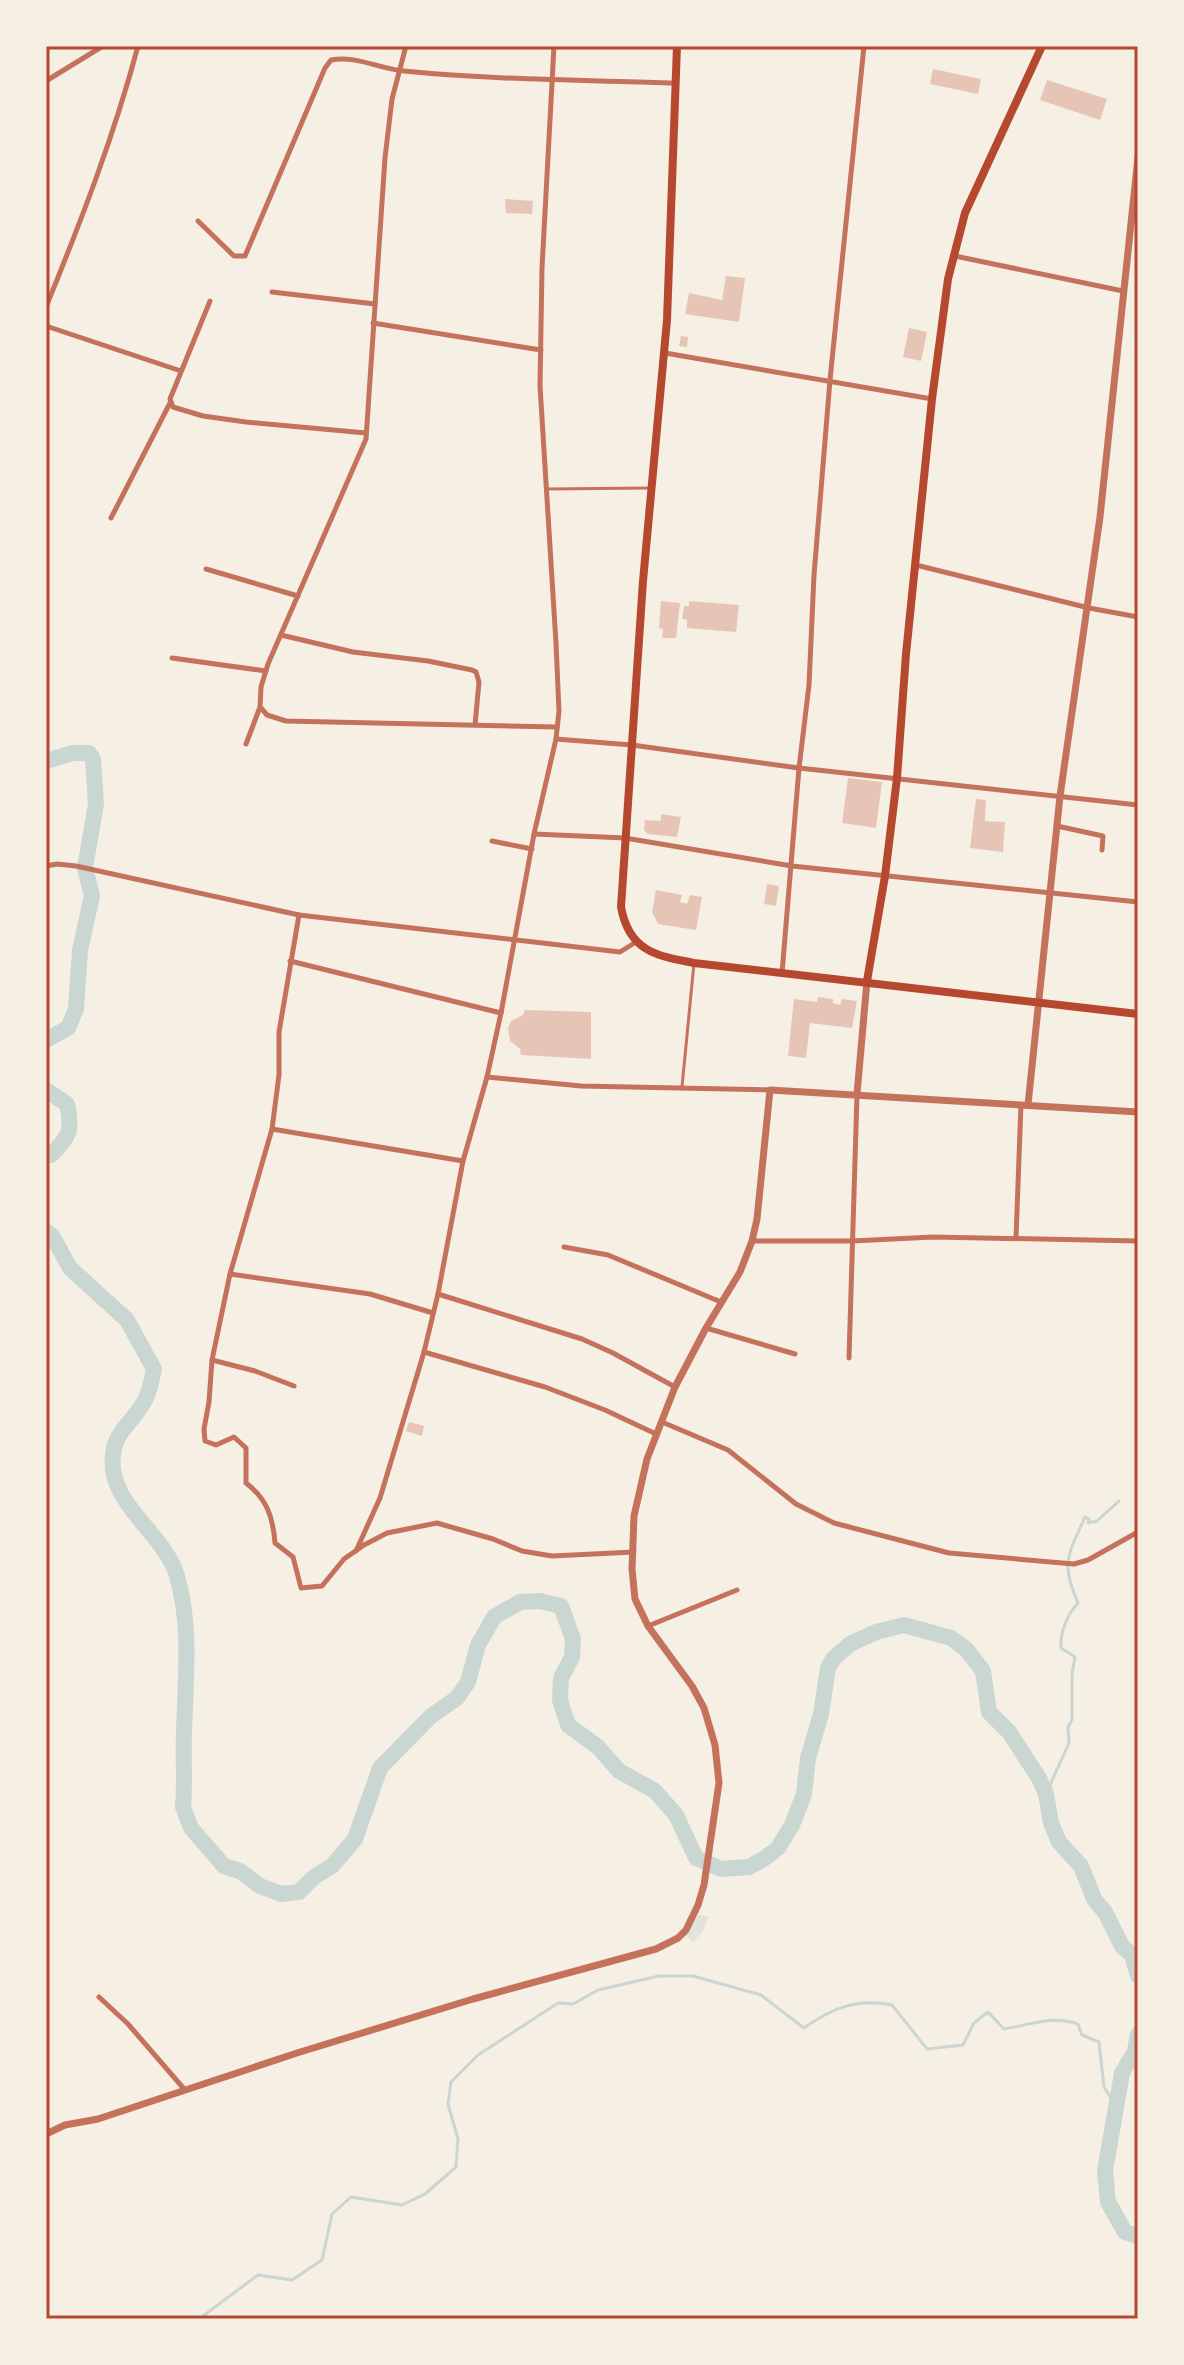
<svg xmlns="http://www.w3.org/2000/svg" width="1184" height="2365" font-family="Figtree,sans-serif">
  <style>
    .green { fill: #e2e4dc }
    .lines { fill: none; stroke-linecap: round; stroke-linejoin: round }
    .stream { stroke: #c9d6d2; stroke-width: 3 }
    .river { stroke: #c9d6d2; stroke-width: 16 }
    .building { fill: #e6c5b7 }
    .service { stroke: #c5725c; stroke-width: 3 }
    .minor { stroke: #c5725c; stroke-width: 5 }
    .tertiary { stroke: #c5725c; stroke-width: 7 }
    .secondary { stroke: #b5482f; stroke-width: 8 }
    .neatline { fill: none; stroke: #b5482f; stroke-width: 3 }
  </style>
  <rect width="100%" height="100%" fill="#f6efe4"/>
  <!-- green -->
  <path class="green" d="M698 1915 709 1916 703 1931 693 1942 685 1935Z"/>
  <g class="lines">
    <!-- stream -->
    <g class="stream">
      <path d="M1046 1794 1069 1743 1068 1727 1072 1720V1674L1075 1657 1061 1648C1060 1632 1067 1615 1078 1603 1059 1561 1070 1552 1085 1517L1089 1519 1088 1523 1097 1521 1119 1501"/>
      <path d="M199 2319 258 2275 292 2280 322 2260 332 2214 351 2197 402 2205 425 2194 456 2167 458 2139 448 2104 451 2082 478 2055 558 2003 573 2004 598 1990 659 1976H693L761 1995 804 2028C832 2008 857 1998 892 2005L927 2049 963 2045 974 2023 988 2012 1004 2029C1030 2025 1052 2015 1078 2024L1082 2035 1099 2042 1104 2087 1118 2109"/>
    </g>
    <!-- river -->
    <g class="river">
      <path d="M46 761 73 753H89L93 759 96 804 85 868 92 896 80 950 76 1009 68 1028 46 1040"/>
      <path d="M46 1090 67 1104C73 1130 70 1136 51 1155H46"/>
      <path d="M46 1231 53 1237 70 1268 127 1320 154 1369C152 1379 150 1389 146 1398 136 1420 115 1430 113 1455 107 1504 164 1532 177 1576 192 1628 185 1681 184 1734 183 1758 185 1782 183 1807L191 1828 224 1866 240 1871 260 1886 281 1894 299 1892 314 1877 332 1866 355 1839 380 1768 431 1716 457 1698 468 1682 478 1645 494 1617 520 1602 540 1601 561 1606 573 1639 572 1657 561 1678 560 1700 568 1725 598 1747 619 1771 655 1791 676 1815 696 1858 721 1869 749 1867 765 1858 778 1848 792 1825 804 1794 808 1758 821 1714 828 1668 833 1659 850 1644 876 1632 904 1625 951 1638 966 1649 983 1671 989 1712 1009 1732 1039 1778 1046 1794 1051 1823 1059 1842 1081 1866 1094 1899 1105 1912 1122 1946 1132 1955 1138 1976"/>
      <path d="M1138 2034 1135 2051 1122 2073 1105 2171 1108 2202 1125 2232 1138 2236"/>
    </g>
  </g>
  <!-- building -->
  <g class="building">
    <path d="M933 69 981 79 978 94 930 84Z"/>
    <path d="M1047 80 1107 99 1100 120 1040 100Z"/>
    <path d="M505 199 533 201 532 214 506 213Z"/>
    <path d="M726 276 745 278 739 322 685 314 689 293 722 300Z"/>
    <path d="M909 328 927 332 921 361 903 357Z"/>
    <path d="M681 336 688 337 687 347 679 346Z"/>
    <path d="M661 601 680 603 676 638H662L663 629 659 628Z"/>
    <path d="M689 601 739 605 736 632 687 628V620L682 619 684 606H689Z"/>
    <path d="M848 778 882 782 876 828 842 823Z"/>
    <path d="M976 799 986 800 985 821 1005 822 1003 852 970 848Z"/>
    <path d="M661 814 681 817 677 837 648 834 644 830 645 820 661 821Z"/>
    <path d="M767 884 779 886 776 906 764 904Z"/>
    <path d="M656 890 682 895 680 902 687 904 690 895 702 897 696 930 658 924 652 912Z"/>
    <path d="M818 997 833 999V1003L840 1005 842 999 857 1001 852 1028 810 1023 806 1058 788 1056 794 999 817 1002Z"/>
    <path d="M525 1010 591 1012V1059L521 1055 520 1049 510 1041 508 1028 511 1021 523 1015Z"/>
    <path d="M409 1422 424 1426 422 1436 406 1431Z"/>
  </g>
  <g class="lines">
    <!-- service -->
    <g class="service">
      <path d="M546 489 650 488"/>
      <path d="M682 1087 694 963"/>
    </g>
    <!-- minor -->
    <g class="minor">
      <path d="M46 81 103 46"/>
      <path d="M198 221 234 256H245L325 68 331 60C355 55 380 69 404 71 494 80 584 80 675 83"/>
      <path d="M955 256 1123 291"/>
      <path d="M272 292 375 304"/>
      <path d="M210 301 170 399 173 407 203 416 246 422 366 433"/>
      <path d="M46 307C81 221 114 136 138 46"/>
      <path d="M373 323 541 350"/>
      <path d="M46 326 181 371"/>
      <path d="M665 353 932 399"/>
      <path d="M111 518 170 403"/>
      <path d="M916 565 1089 608 1138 617"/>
      <path d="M206 569 298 596"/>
      <path d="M281 635 353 652 428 661 472 670 476 672 479 682 475 725"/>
      <path d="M172 658 266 671"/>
      <path d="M261 708 267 715 286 721 557 727"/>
      <path d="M556 739 632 745 799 768 1138 805"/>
      <path d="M246 744 260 707 261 687 268 664 366 439 385 158 392 99 406 46"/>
      <path d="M1057 826 1103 836 1102 850"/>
      <path d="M534 834 625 838 792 866 1138 902"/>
      <path d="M492 841 532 849"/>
      <path d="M46 866 57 864 76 866 299 915 620 952 636 942"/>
      <path d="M299 915 279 1032V1075L272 1129 230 1274 212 1360 209 1402 204 1429 205 1441 216 1445 234 1437 246 1448V1483C267 1499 273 1517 275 1543L293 1557 301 1588 322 1586 344 1559 364 1545 387 1533 437 1523 493 1539 522 1551 552 1556 634 1552"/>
      <path d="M290 961 501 1013"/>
      <path d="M782 973 799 768 809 685 814 575 830 380 864 46"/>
      <path d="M487 1077 581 1086 770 1090"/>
      <path d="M272 1129 463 1161"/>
      <path d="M1016 1238 1021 1104"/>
      <path d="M752 1241H852L933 1237 1138 1241"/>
      <path d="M564 1247 608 1255 721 1302"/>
      <path d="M230 1274 370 1294 433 1313"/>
      <path d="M438 1294 582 1339 613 1353 675 1387"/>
      <path d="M706 1328 795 1354"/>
      <path d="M424 1352 545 1387 605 1410 656 1434"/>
      <path d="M849 1358 857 1095"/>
      <path d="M212 1360 255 1371 294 1386"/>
      <path d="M662 1422 728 1450 796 1504 834 1523 949 1553 1074 1564 1088 1560 1138 1532"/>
      <path d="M356 1551 380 1498 424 1352 438 1294 463 1161 487 1077 501 1013 534 834 556 739 559 711 556 643 540 386 542 268 554 46"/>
      <path d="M648 1626 737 1590"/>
      <path d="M99 1997 128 2024 185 2090"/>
    </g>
    <!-- tertiary -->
    <g class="tertiary">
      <path d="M857 1094 867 981"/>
      <path d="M1028 1105 1060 796 1100 517 1138 157"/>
      <path d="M46 2134 65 2125 98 2119 297 2053 473 1999 656 1949 678 1938 686 1930 698 1905 704 1885 719 1783 715 1745 704 1708 692 1686 648 1626 635 1599 632 1569 634 1516 647 1459 675 1387 706 1328 740 1272 752 1241 757 1219 770 1090 1138 1112"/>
    </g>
    <!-- secondary -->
    <g class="secondary">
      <path d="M677 46 667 320 643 581 621 907C629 951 656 956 694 963L1138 1014"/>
      <path d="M867 981 885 876 897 778 906 654 932 399 948 279 965 213 1042 46"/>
    </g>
  </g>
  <!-- border -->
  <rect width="1184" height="2365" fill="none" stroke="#f6efe4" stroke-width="96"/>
  <rect x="48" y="48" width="1088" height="2269" class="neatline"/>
</svg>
